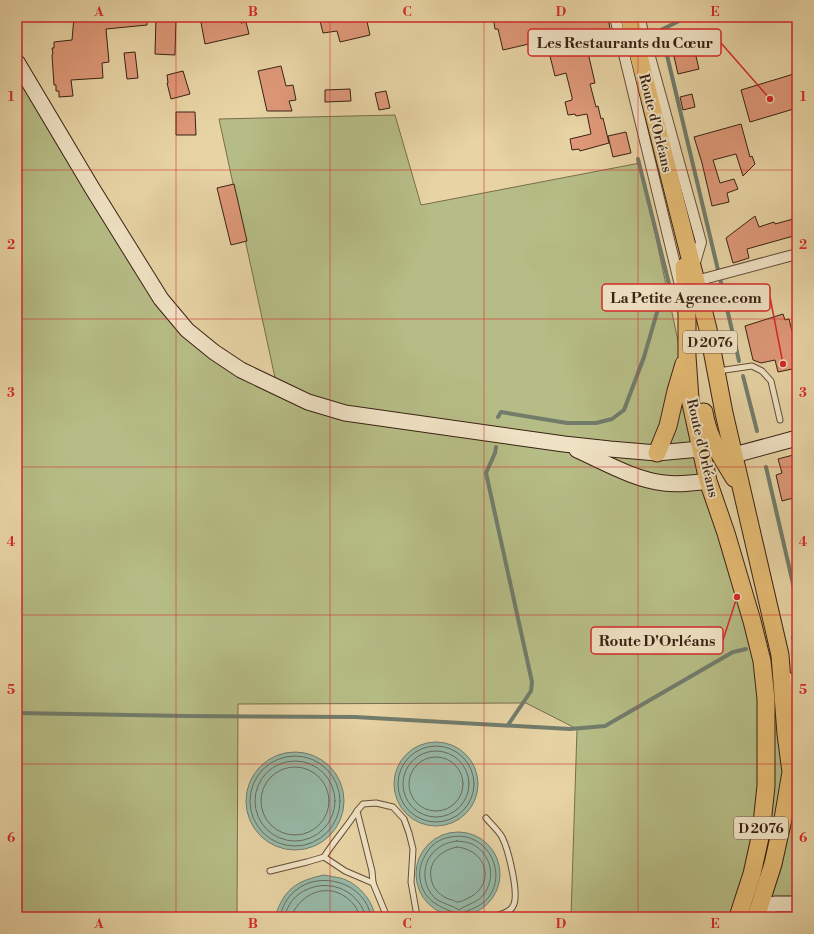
<svg xmlns="http://www.w3.org/2000/svg" width="814" height="934" font-family="'Libre Bodoni',serif">
  <style>
    .green { fill: #b6bc85; stroke: #786e4c }
    .water { fill: #97b8a6; stroke: #717c6b }
    .lines { fill: none; stroke-linecap: round; stroke-linejoin: round }
    .shore { stroke: #686c5c; stroke-width: 1 }
    .stream { stroke: #717c6b; stroke-width: 4 }
    .building { fill: #de9878; stroke: #392113 }
    .service-casing { stroke: #644e37; stroke-width: 7 }
    .minor-casing { stroke: #644e37; stroke-width: 12 }
    .secondary-casing { stroke: #392113; stroke-width: 17 }
    .primary-casing { stroke: #392113; stroke-width: 19 }
    .service { stroke: #efe2c4; stroke-width: 5 }
    .minor { stroke: #efe2c4; stroke-width: 10 }
    .secondary { stroke: #efe2c4; stroke-width: 15 }
    .primary { stroke: #e4ba72; stroke-width: 17 }
    .grid { fill: none; stroke: #d62828; stroke-width: 1; stroke-opacity: 0.55 }
    .labels { text-anchor: middle; stroke-width: 4; stroke-linejoin: round; paint-order: stroke }
    .shield { fill: #efe2c4; stroke: #705b48; stroke-width: 1 }
    .shield-label { font-size: 13px; font-weight: bold; fill: #392113 }
    .street-label { font-size: 14px; fill: #392113; stroke: #efe2c4 }
    .leader { fill: none; stroke: #d62828; stroke-width: 1.5 }
    .callout-dot { fill: #d62828; stroke: #efe2c4; stroke-width: 1.5 }
    .callout { fill: #efe2c4; stroke: #d62828; stroke-width: 1.5 }
    .callout-label { font-size: 15px; text-anchor: middle; font-weight: bold; fill: #392113 }
    .neatline { fill: none; stroke: #d62828; stroke-width: 1.5 }
    .grid-label { font-size: 13px; text-anchor: middle; font-weight: bold; fill: #d62828 }
  </style>
  <rect width="100%" height="100%" fill="#e7d3a4"/>
  <filter id="stains"><feTurbulence type="fractalNoise" baseFrequency=".005" numOctaves="4"/><feColorMatrix values="0 0 0 0 .2 0 0 0 0 .09 0 0 0 0 .02 0 0 0 .5 -.17"/></filter>
  <radialGradient id="worn" r=".72"><stop offset=".6" stop-color="#630" stop-opacity="0"/><stop offset="1" stop-color="#630" stop-opacity=".3"/></radialGradient>
  <!-- green -->
  <path class="green" d="M17 71 187 330 277 387 219 119 395 115 421 205 640 163 708 481 762 661 797 790V917H571L577 729 526 703 238 704 237 917H17Z"/>
  <!-- water -->
  <g class="water">
    <circle cx="436" cy="784" r="42"/>
    <circle cx="295" cy="801" r="49"/>
    <circle cx="458" cy="874" r="42"/>
    <path d="M324 875C330 876 335 877 340 878 357 882 373 900 375 917H275C284 889 296 881 324 875Z"/>
  </g>
  <g class="lines">
    <!-- shore -->
    <g class="shore">
      <circle cx="436" cy="784" r="38"/>
      <circle cx="436" cy="784" r="33"/>
      <circle cx="295" cy="801" r="45"/>
      <circle cx="436" cy="784" r="27"/>
      <circle cx="295" cy="801" r="40"/>
      <circle cx="295" cy="801" r="34"/>
      <path d="M457 841C464 842 471 842 477 847 492 858 495 879 484 894 478 903 467 904 459 910 452 905 443 904 436 899 421 886 421 861 437 849 443 844 450 842 457 841Z"/>
      <path d="M457 847C489 850 496 887 466 899 463 901 460 902 457 902 455 902 454 900 452 900 444 898 436 892 433 885 425 865 438 851 457 847Z"/>
      <path d="M279 917C283 907 286 898 295 891 320 869 366 883 371 917"/>
      <path d="M284 917C287 908 291 900 299 894 324 876 358 888 366 917"/>
      <path d="M291 917C302 889 335 880 355 906 357 909 358 913 360 917"/>
      <path d="M455 917 453 912C437 906 423 899 420 879 418 868 423 857 430 848 435 842 443 838 451 837 485 830 509 871 488 898 482 905 473 909 464 912L463 917"/>
    </g>
    <!-- stream -->
    <g class="stream">
      <path d="M687 17 661 30 718 270"/>
      <path d="M720 278 739 361"/>
      <path d="M743 376 757 431"/>
      <path d="M498 417 501 412 567 423H596L612 419 624 410 644 357 660 302 670 288 638 159"/>
      <path d="M496 447 495 453 486 473 532 682 531 691 508 725"/>
      <path d="M766 467 797 601"/>
      <path d="M793 638 797 637"/>
      <path d="M17 713 185 716 355 717 570 729 605 726 733 652 746 649"/>
    </g>
  </g>
  <!-- building -->
  <g class="building">
    <path d="M74 17H147V25L106 29 109 62 102 63 103 78 71 80 73 96 59 97V91H56V85H54L52 55 53 54 52 48H54V42L72 40Z"/>
    <path d="M156 17H176L175 55 155 54Z"/>
    <path d="M200 17H239L241 23 246 22 249 34 205 44Z"/>
    <path d="M319 17H366L370 35 340 42 337 31 323 33Z"/>
    <path d="M493 17H539L540 20 553 17H608L611 35 607 36 608 37 591 41 592 43 586 44 595 83 590 84 596 107 598 106 601 119 603 118 609 143 580 151 579 149 572 150 570 139 591 134 587 114 576 116 575 114 568 115 565 102 572 100V97L566 73 555 76 546 40 503 50 498 29H495Z"/>
    <path d="M694 48 699 69 678 74 673 52Z"/>
    <path d="M135 52 138 78 127 79 124 53Z"/>
    <path d="M281 66 286 86 293 85 296 100 289 101 292 111H267L258 71Z"/>
    <path d="M183 71 190 94 171 99 167 83H168L167 75Z"/>
    <path d="M797 73V108L750 122 741 90Z"/>
    <path d="M350 89 351 101 325 102V90Z"/>
    <path d="M386 91 390 108 379 110 375 93Z"/>
    <path d="M692 94 695 107 683 110 680 97Z"/>
    <path d="M176 112H195L196 135H176Z"/>
    <path d="M741 124 750 157 752 156 755 164 743 176 736 154 713 160 720 183 734 179 738 189 727 193 729 202 712 206 702 163 694 137Z"/>
    <path d="M626 132 631 153 613 157 608 136Z"/>
    <path d="M234 184 247 241 231 245 217 188Z"/>
    <path d="M755 216 759 227 774 222 775 224 797 218V235L747 249 749 258 733 263 726 238Z"/>
    <path d="M783 314 785 320 789 319 797 351V368L778 372 775 360 761 363 753 360 745 326Z"/>
    <path d="M797 454V497L782 501 776 475 782 473 778 459Z"/>
  </g>
  <g class="lines">
    <!-- service casing -->
    <g class="service-casing">
      <g id="service">
        <path d="M718 371 752 366 762 371 771 381 780 420"/>
        <path d="M357 811C347 827 334 841 324 857L345 871 373 883"/>
        <path d="M486 818C491 824 498 830 502 837 508 849 520 895 513 906 510 913 499 915 492 917"/>
        <path d="M270 871 307 862 324 857"/>
        <path d="M387 917 373 883 372 871 357 811 363 804 376 803 393 807 404 819 409 833 413 849 411 882 417 916 414 917"/>
      </g>
    </g>
    <!-- minor casing -->
    <g class="minor-casing">
      <g id="minor">
        <path d="M615 17 679 281"/>
        <path d="M639 17 701 242 694 266"/>
        <path d="M696 281 797 254"/>
      </g>
    </g>
    <!-- secondary casing -->
    <g class="secondary-casing">
      <g id="secondary">
        <path d="M17 62 92 188 161 299 187 330 214 352 241 370 308 402 345 413 564 444 610 449 657 453 700 449"/>
        <path d="M577 450C604 462 635 480 664 483 678 485 694 483 708 481"/>
        <path d="M723 458 797 438"/>
        <path d="M787 680 797 718"/>
        <path d="M791 774 797 797"/>
        <path d="M759 909 775 904H797"/>
      </g>
    </g>
    <!-- primary casing -->
    <g class="primary-casing">
      <g id="primary">
        <path d="M629 17 708 329 724 413 780 655 786 734 791 772 783 819 773 864 756 917"/>
        <path d="M684 267 687 315V356L690 399 708 481 726 533 752 621 762 661 766 699V786L761 833 752 874 738 917"/>
        <path d="M704 412C708 438 721 456 734 478"/>
        <path d="M657 453 668 426 676 391 684 364"/>
      </g>
    </g>
    <!-- service -->
    <use href="#service" class="service"/>
    <!-- minor -->
    <use href="#minor" class="minor"/>
    <!-- secondary -->
    <use href="#secondary" class="secondary"/>
    <!-- primary -->
    <use href="#primary" class="primary"/>
  </g>
  <!-- grid -->
  <path class="grid" d="M176 17V917M330 17V917M484 17V917M638 17V917M17 170H797M17 319H797M17 467H797M17 615H797M17 764H797"/>
  <g class="labels">
    <!-- shield labels -->
    <g class="shield">
      <rect x="683" y="331" width="54" height="22" rx="3"/>
      <rect x="734" y="817" width="54" height="22" rx="3"/>
    </g>
    <g class="shield-label">
      <text x="710" y="347">D 2076</text>
      <text x="761" y="833">D 2076</text>
    </g>
    <!-- street labels -->
    <g class="street-label">
      <text transform="translate(656 123) rotate(76)" y="5">Route d'Orléans</text>
      <text transform="translate(703 448) rotate(77)" y="5">Route d'Orléans</text>
    </g>
  </g>
  <!-- callouts -->
  <path class="leader" d="M770 99L721 43M783 364L770 297M737 597L723 640"/>
  <g class="callout-dot">
    <circle cx="770" cy="99" r="4"/>
    <circle cx="783" cy="364" r="4"/>
    <circle cx="737" cy="597" r="4"/>
  </g>
  <g class="callout">
    <rect x="528" y="29" width="193" height="27" rx="4"/>
    <rect x="602" y="284" width="168" height="27" rx="4"/>
    <rect x="591" y="627" width="132" height="27" rx="4"/>
  </g>
  <g class="callout-label">
    <text x="625" y="48">Les Restaurants du Cœur</text>
    <text x="686" y="303">La Petite Agence.com</text>
    <text x="657" y="646">Route D'Orléans</text>
  </g>
  <!-- margin -->
  <rect width="814" height="934" fill="none" stroke="#e7d3a4" stroke-width="44"/>
  <rect x="22" y="22" width="770" height="890" class="neatline"/>
  <g class="grid-label">
    <text x="99" y="16">A</text>
    <text x="253" y="16">B</text>
    <text x="407" y="16">C</text>
    <text x="561" y="16">D</text>
    <text x="715" y="16">E</text>
    <text x="11" y="101">1</text>
    <text x="803" y="101">1</text>
    <text x="11" y="249">2</text>
    <text x="803" y="249">2</text>
    <text x="11" y="397">3</text>
    <text x="803" y="397">3</text>
    <text x="11" y="546">4</text>
    <text x="803" y="546">4</text>
    <text x="11" y="694">5</text>
    <text x="803" y="694">5</text>
    <text x="11" y="842">6</text>
    <text x="803" y="842">6</text>
    <text x="99" y="928">A</text>
    <text x="253" y="928">B</text>
    <text x="407" y="928">C</text>
    <text x="561" y="928">D</text>
    <text x="715" y="928">E</text>
  </g>
  <rect width="100%" height="100%" filter="url(#stains)"/>
  <rect width="100%" height="100%" fill="url(#worn)"/>
</svg>
